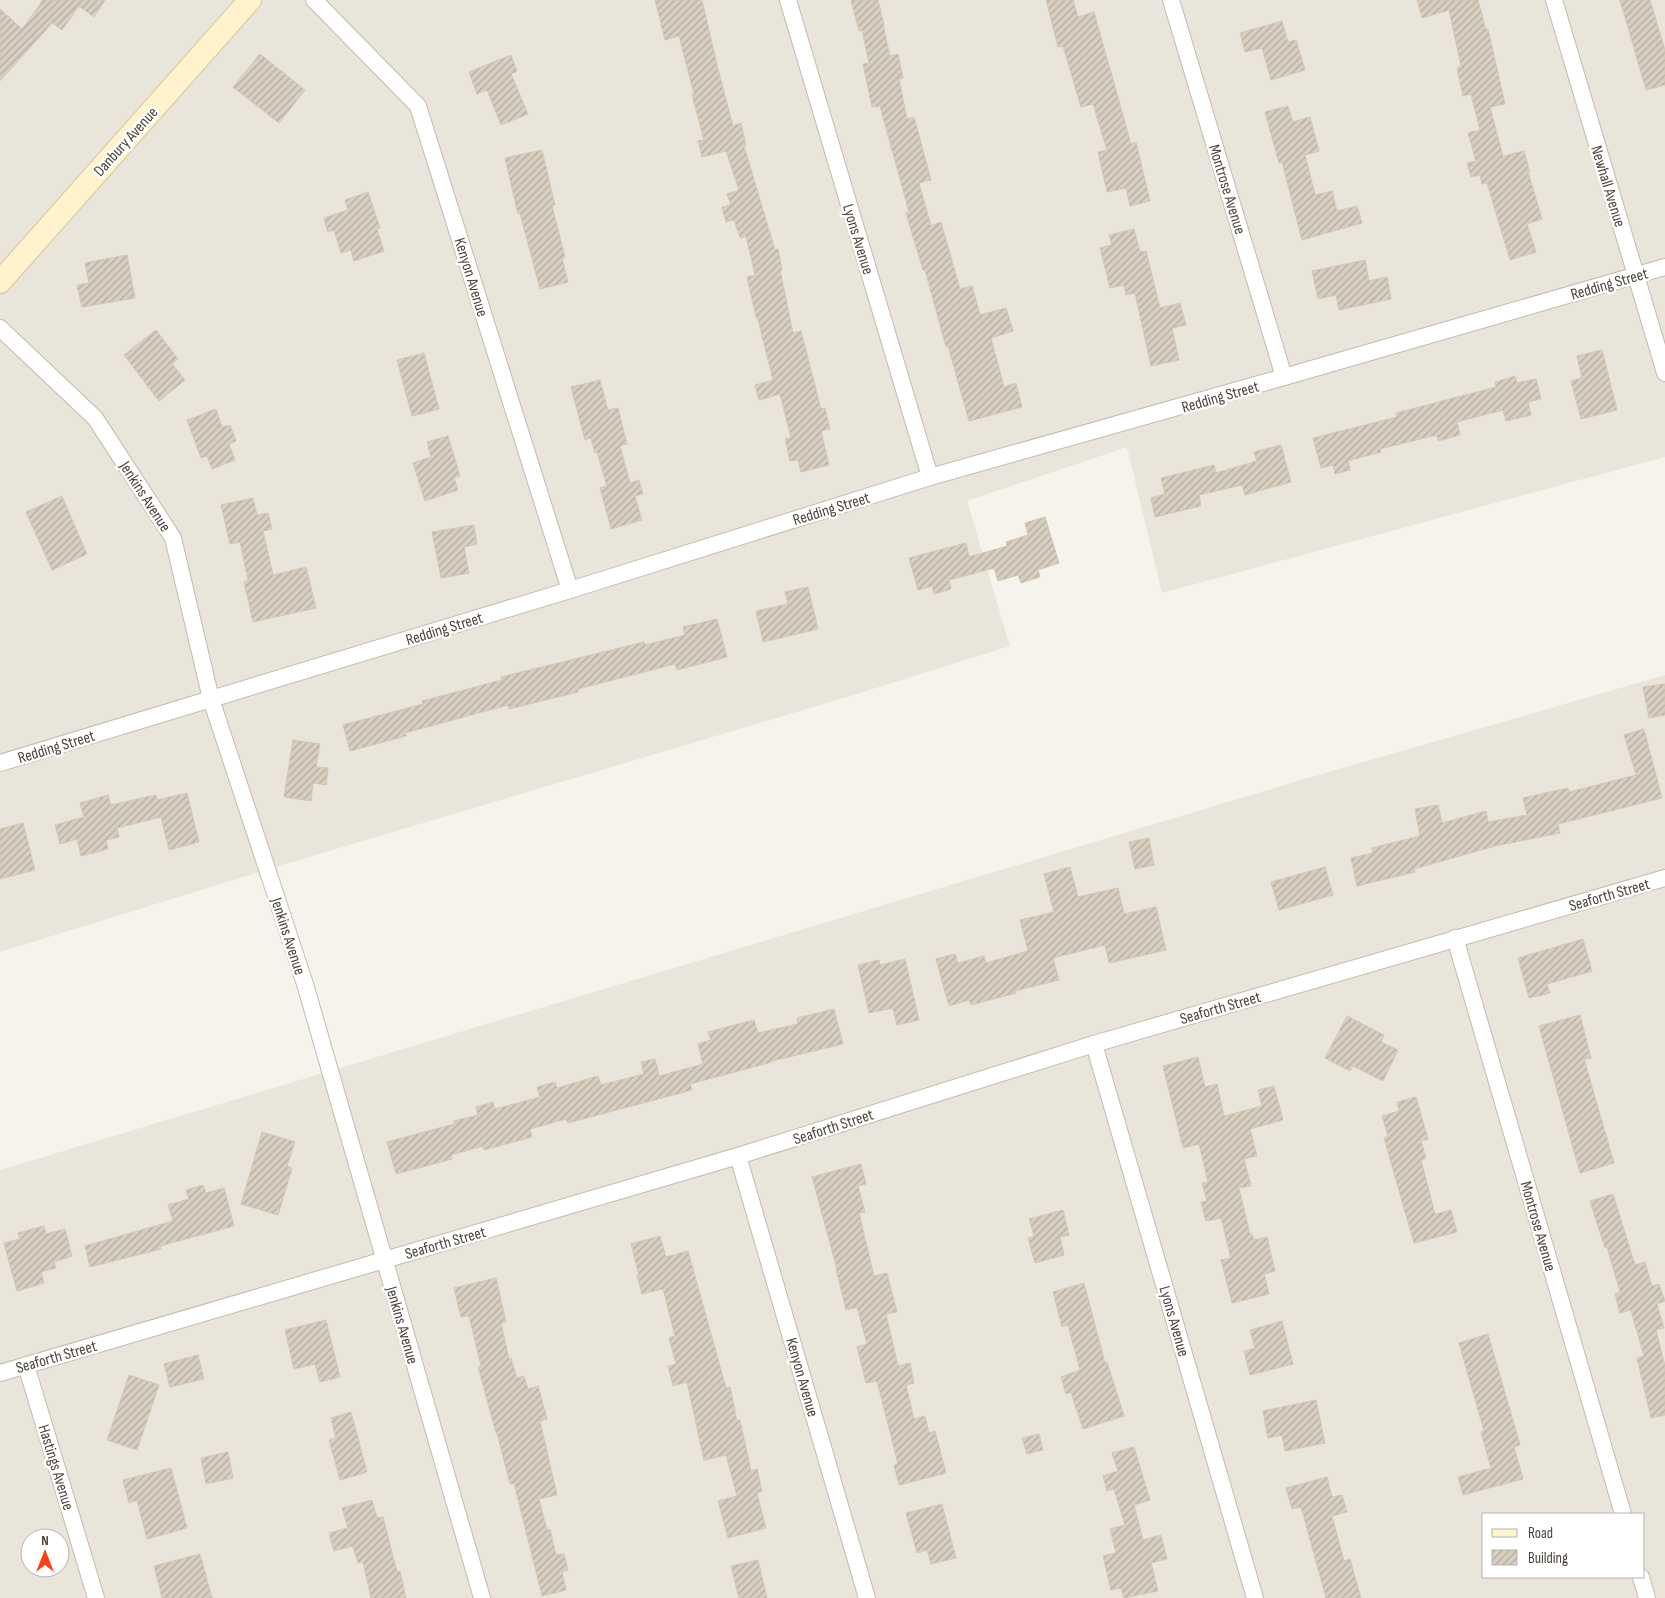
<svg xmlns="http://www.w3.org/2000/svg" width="1665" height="1598" font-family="'Sofia Sans Condensed',sans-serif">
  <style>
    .residential { fill: #eae5da; fill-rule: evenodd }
    .building { fill: url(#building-hatch); stroke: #d3c7b4 }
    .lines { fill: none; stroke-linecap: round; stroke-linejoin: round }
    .street-casing { stroke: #c2bbae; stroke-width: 18 }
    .secondary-casing { stroke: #d6c79b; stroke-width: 24 }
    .street { stroke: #fff; stroke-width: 16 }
    .secondary { stroke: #fff3cd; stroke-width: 22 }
    .labels { text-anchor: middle; stroke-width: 5; stroke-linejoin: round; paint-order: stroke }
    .street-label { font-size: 16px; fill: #4b4439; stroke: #fff }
  </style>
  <defs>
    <pattern id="building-hatch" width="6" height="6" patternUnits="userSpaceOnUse" patternTransform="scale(1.25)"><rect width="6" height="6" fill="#d8cfc1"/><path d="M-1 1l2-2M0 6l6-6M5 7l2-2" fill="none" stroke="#b1aa9e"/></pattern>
  </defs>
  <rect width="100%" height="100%" fill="#f6f3ec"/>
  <!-- residential -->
  <g class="residential">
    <path d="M0 0H1665V457L1162 593 1127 447 967 501 1010 646 847 697 282 865 0 952Z"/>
    <path d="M1665 675V1598H0V1170L1291 783ZM1484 1514H1644V1577H1484ZM30 1538H60V1568H30Z"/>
  </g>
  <!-- building -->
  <g class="building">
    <path d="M43 0H105L94 17 79 6 62 30 52 23 0 81V9L22 29Z"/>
    <path d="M655 0H702L718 69 733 126 741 123 746 145 744 146 775 250 778 249 782 270H780L793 333 801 331 821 409 825 408 830 429 821 431 829 465 801 472 798 460 790 461 785 439 791 438 780 394 759 400 755 385 773 380 757 316 756 317 747 277 755 275 746 236 740 238 734 220 726 222 722 207 731 205 727 194 739 190 726 151 702 157 698 141 704 140 692 95 694 94 679 36 665 40Z"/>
    <path d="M851 0H878L884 25H883L890 56 898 54 903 78 899 79 907 119 914 117 931 180 919 183 931 226 941 222 960 289 972 286 980 315 1006 308 1013 331 991 338 1004 387 1016 383 1022 407 969 421 948 346 946 347 925 270H923L906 213 909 212 880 106 872 107 863 64 869 63 862 30 859 31Z"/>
    <path d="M1046 0H1073L1078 17 1094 12 1131 144 1136 142 1150 201 1130 206 1126 188 1107 192 1098 152 1107 150 1093 104 1081 107 1063 46 1058 47Z"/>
    <path d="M1417 0H1478L1486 30 1488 29 1505 104 1490 107 1503 156 1524 151 1530 172H1528L1542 219 1527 224 1536 252 1510 260 1487 183 1482 184 1480 175 1471 177 1467 163 1476 161 1468 133 1480 130 1471 94 1463 96 1457 68 1461 66 1449 10 1422 18Z"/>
    <path d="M1620 0H1650L1665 50V85L1646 90Z"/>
    <path d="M1282 21 1288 42 1296 40 1305 70 1271 80 1262 48 1245 52 1240 33Z"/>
    <path d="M260 54 305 90 279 123 233 87Z"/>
    <path d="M511 55 517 71 511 74 528 114 501 125 487 90 477 94 469 72Z"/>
    <path d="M1288 106 1293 122 1310 117 1319 151 1305 155 1315 195 1332 191 1337 211 1357 206 1362 223 1302 240 1282 162 1279 163 1265 112Z"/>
    <path d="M542 150 555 205 552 206 565 257 562 258 568 282 540 289 520 213 518 214 505 158Z"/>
    <path d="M368 192 380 228 377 229 384 251 354 261 351 250 341 253 334 230 328 232 324 218 348 210 345 200Z"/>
    <path d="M1134 229 1140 252 1146 251 1160 308 1180 303 1186 325 1172 328 1179 360 1151 366 1135 293 1126 295 1124 285 1110 288 1100 248 1112 245 1109 235Z"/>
    <path d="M127 255 135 298 82 307 77 285 89 283 85 263Z"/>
    <path d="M1365 260 1369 281 1387 277 1391 299 1339 310 1336 295 1318 299 1312 271Z"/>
    <path d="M156 330 178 359 172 364 185 380 159 401 124 355Z"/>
    <path d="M1602 350 1617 410 1581 419 1571 381 1582 378 1577 356Z"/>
    <path d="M424 353 439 409 412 416 397 360Z"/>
    <path d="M1515 376 1517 383 1536 379 1541 399 1528 402 1531 415 1506 421 1503 410 1457 422 1460 435 1438 441 1437 435 1380 449 1381 452 1348 461 1350 470 1335 474 1333 465 1321 468 1313 438 1397 417 1396 413 1496 387 1495 382Z"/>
    <path d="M600 380 608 410 618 408 627 444 620 446 630 483 639 480 643 494 635 496 642 520 611 529 600 488 607 486 597 452 595 453 591 438 585 440 571 387Z"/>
    <path d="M216 409 222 427 230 425 236 441 229 444 235 460 212 469 207 456 201 458 187 420Z"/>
    <path d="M448 436 460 476 454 478 458 490 425 501 413 463 431 457 427 442Z"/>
    <path d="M1281 445 1291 482 1245 495 1242 485 1199 495 1201 506 1155 517 1151 498 1165 494 1161 478 1214 465 1216 473 1257 461 1254 452Z"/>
    <path d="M62 496 87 554 52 570 26 512Z"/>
    <path d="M253 498 257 515 268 513 272 529 263 531 273 575 306 567 316 608 253 622 244 582 248 580 240 542 230 544 221 505Z"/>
    <path d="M1045 517 1059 563 1038 570 1040 577 1021 583 1018 575 998 581 994 568 949 580 951 589 934 594 932 586 918 590 909 558 966 543 969 557 1007 546 1006 542 1028 535 1025 523Z"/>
    <path d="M474 525 477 544 464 547 469 573 441 578 432 532Z"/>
    <path d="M808 587 818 629 763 642 756 611 788 604 785 592Z"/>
    <path d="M717 619 727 657 677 670 675 664 578 689V692L509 709 508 705 405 733 406 736 350 751 343 725 423 704 422 701 502 680 501 677 644 642 645 645 685 635 683 627Z"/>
    <path d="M1665 684V715L1649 718 1643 687Z"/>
    <path d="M1644 729 1662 798 1558 824 1560 833 1495 846 1414 869 1415 872 1357 886 1351 858 1373 853 1372 848 1420 836 1415 809 1438 805 1442 823 1486 811 1488 822 1527 815 1523 798 1568 788 1569 792 1636 775 1624 735Z"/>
    <path d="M293 740 320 744 316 767 328 768 326 785 313 783 311 801 284 797Z"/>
    <path d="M187 793 199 842 169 850 161 817 117 828 119 837 106 840 108 849 81 856 77 839 60 844 55 825 84 817 80 803 108 795 111 805 156 795 157 800Z"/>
    <path d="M23 823 35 870 0 879V829Z"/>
    <path d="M1149 838 1154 865 1135 869 1129 842Z"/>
    <path d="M1070 867 1078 897 1118 888 1124 914 1156 907 1166 950 1109 963 1105 945 1053 958 1059 980 1015 991 1016 993 971 1005 969 1000 949 1006 936 959 955 954 958 963 984 956 986 963 1028 951 1020 920 1054 912 1044 874Z"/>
    <path d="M1325 867 1333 895 1279 910 1271 882Z"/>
    <path d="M1583 939 1592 971 1547 984 1550 993 1529 998 1518 958Z"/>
    <path d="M905 959 919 1020 897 1025 893 1008 869 1013 858 965 879 960 880 965Z"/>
    <path d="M834 1009 843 1044 772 1061V1062L690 1084 692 1090 568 1123 566 1119 530 1129 532 1137 484 1150 483 1146 451 1155 452 1159 396 1174 387 1142 454 1124V1121L478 1115 476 1107 493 1102 495 1109 540 1097 537 1087 555 1082 557 1088 598 1076 601 1085 644 1074 641 1062 655 1059 659 1076 703 1064 698 1044 711 1040 708 1032 754 1020 758 1033 798 1024 797 1018Z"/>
    <path d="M1580 1015 1591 1058 1584 1059 1614 1163 1580 1173 1539 1026Z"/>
    <path d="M1347 1016 1384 1035 1381 1042 1398 1050 1383 1081 1353 1066 1350 1071 1325 1058Z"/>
    <path d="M1198 1057 1205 1087 1217 1084 1224 1116 1262 1106 1258 1090 1274 1086 1283 1120 1250 1129 1257 1156 1244 1159 1251 1186 1239 1188 1250 1234H1252L1254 1240 1267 1237 1275 1271 1264 1274 1269 1294 1232 1303 1221 1260 1231 1258 1221 1218 1206 1221 1201 1202 1207 1201 1202 1183 1208 1182 1199 1144 1183 1148 1163 1066Z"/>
    <path d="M1416 1097 1428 1139 1421 1141 1426 1158 1421 1160 1435 1214 1451 1210 1457 1232 1414 1243 1384 1138 1388 1136 1382 1116 1399 1111 1397 1102Z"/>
    <path d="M262 1132 295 1142 287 1166 292 1168 278 1215 241 1204Z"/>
    <path d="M861 1164 866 1184 858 1186 865 1212 859 1213 874 1276 887 1273 897 1312 886 1314 898 1366 910 1363 914 1383 906 1385 914 1419 925 1416 929 1433 935 1431 946 1473 899 1485 894 1465 898 1464 877 1381 866 1383 857 1347 867 1344 857 1307 846 1310 836 1269H837L812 1177Z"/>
    <path d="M203 1185 206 1193 224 1188 234 1226 160 1246 161 1249 90 1267 85 1246 173 1221 168 1205 189 1199 186 1190Z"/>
    <path d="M1613 1194 1635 1265 1645 1262 1652 1286 1659 1284 1665 1301 1657 1304 1664 1328 1656 1330 1665 1366V1415L1651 1418 1637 1358 1644 1356 1631 1310 1620 1313 1615 1294 1620 1292 1607 1247 1605 1248 1590 1201Z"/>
    <path d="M1063 1210 1069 1235 1060 1237 1064 1255 1035 1263 1028 1238 1034 1236 1029 1219Z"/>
    <path d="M44 1226 46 1234 65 1229 72 1256 54 1262 56 1268 41 1272 44 1283 17 1291 4 1243 20 1239 18 1233Z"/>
    <path d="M660 1236 666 1257 688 1251 726 1388 730 1387 737 1421 740 1420 751 1471 757 1469 762 1491 757 1493 766 1528 728 1538 718 1501 737 1496 726 1455 704 1460 687 1382 673 1386 668 1366 676 1364 669 1338 675 1336 663 1289 642 1294 637 1275H639L631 1244Z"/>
    <path d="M496 1278 506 1322 501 1323 509 1359 511 1358 517 1378 524 1376 528 1389 538 1386 547 1419 540 1421 557 1495 539 1499 547 1530 550 1529 556 1555 564 1554 568 1570 562 1572 566 1590 542 1596 514 1483 510 1484 497 1433H496L478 1367 481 1366 469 1316 461 1317 454 1288Z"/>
    <path d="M1084 1283 1105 1363 1107 1362 1124 1416 1083 1429 1071 1392 1066 1394 1061 1377 1080 1370 1068 1325 1062 1327 1053 1292Z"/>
    <path d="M326 1320 340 1377 320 1382 315 1364 294 1369 285 1330Z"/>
    <path d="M1282 1321 1293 1364 1250 1375 1244 1351 1255 1348 1250 1330Z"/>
    <path d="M1488 1334 1520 1445 1514 1447 1523 1479 1463 1495 1458 1477 1491 1468 1481 1432 1484 1431 1459 1343Z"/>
    <path d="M198 1355 204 1379 170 1387 164 1364Z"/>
    <path d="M129 1375 159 1385 137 1450 107 1440Z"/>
    <path d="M1316 1400 1325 1443 1285 1451 1282 1435 1268 1438 1263 1411Z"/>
    <path d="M351 1412 367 1472 340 1480 329 1440 336 1438 331 1418Z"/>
    <path d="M1039 1434 1043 1450 1027 1454 1022 1438Z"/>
    <path d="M1134 1447 1150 1500 1134 1505 1143 1540 1161 1535 1167 1559 1151 1563 1158 1591 1124 1598 1121 1588 1111 1590 1103 1556 1116 1553 1110 1529 1125 1525 1114 1489 1107 1491 1103 1476 1118 1471 1112 1453Z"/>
    <path d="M228 1452 233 1478 206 1484 201 1458Z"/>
    <path d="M171 1468 187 1528 147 1539 137 1500 129 1503 123 1480Z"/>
    <path d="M1327 1477 1332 1497 1342 1495 1347 1512 1332 1516 1344 1561 1350 1559 1361 1598H1326L1301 1507 1292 1509 1286 1488Z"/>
    <path d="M372 1500 377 1518 383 1517 397 1572 400 1571 406 1598H371L363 1562 358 1563 353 1546 334 1551 329 1533 348 1528 342 1508Z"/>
    <path d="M942 1504 956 1558 931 1564 927 1550 917 1553 906 1513Z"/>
    <path d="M200 1554 212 1598H162L154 1566Z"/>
    <path d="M758 1560 767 1598H739L731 1566Z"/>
  </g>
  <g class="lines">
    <!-- street casing -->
    <g class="street-casing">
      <g id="street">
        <path d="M314 0 418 106 570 590"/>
        <path d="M788 0 930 477"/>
        <path d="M1171 0 1284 377"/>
        <path d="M1554 0 1665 373"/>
        <path d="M0 328 95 418 173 538 211 699 305 984 482 1598"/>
        <path d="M0 763 570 590 930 477 1284 377 1665 267"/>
        <path d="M1455 938 1623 1514"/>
        <path d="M1094 1044 1255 1598"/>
        <path d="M738 1156 867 1598"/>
        <path d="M26 1365 96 1598"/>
        <path d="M0 1373 738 1156 1094 1044 1665 878"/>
        <path d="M1641 1577 1647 1598"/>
      </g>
    </g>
    <!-- secondary casing -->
    <g class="secondary-casing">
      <path id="secondary" d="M0 282 250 0"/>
    </g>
    <!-- street -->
    <use href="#street" class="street"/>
    <!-- secondary -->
    <use href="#secondary" class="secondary"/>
  </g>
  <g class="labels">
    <!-- street labels -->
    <g class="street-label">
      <text transform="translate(125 141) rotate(-48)" y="6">Danbury Avenue</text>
      <text transform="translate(1609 186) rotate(73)" y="6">Newhall Avenue</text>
      <text transform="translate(1228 189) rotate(73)" y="6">Montrose Avenue</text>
      <text transform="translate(859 239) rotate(73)" y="6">Lyons Avenue</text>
      <text transform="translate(472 277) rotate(73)" y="6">Kenyon Avenue</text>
      <text transform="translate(1609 283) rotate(-16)" y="6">Redding Street</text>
      <text transform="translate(1220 396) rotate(-16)" y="6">Redding Street</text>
      <text transform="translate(146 496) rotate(57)" y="6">Jenkins Avenue</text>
      <text transform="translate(831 508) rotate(-17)" y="6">Redding Street</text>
      <text transform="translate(444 628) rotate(-17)" y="6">Redding Street</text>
      <text transform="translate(56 746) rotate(-17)" y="6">Redding Street</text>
      <text transform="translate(1609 894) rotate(-16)" y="6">Seaforth Street</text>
      <text transform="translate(289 936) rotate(72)" y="6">Jenkins Avenue</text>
      <text transform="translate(1220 1007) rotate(-16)" y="6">Seaforth Street</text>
      <text transform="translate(833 1126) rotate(-18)" y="6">Seaforth Street</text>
      <text transform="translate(1539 1226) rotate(74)" y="6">Montrose Avenue</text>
      <text transform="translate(445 1242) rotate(-16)" y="6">Seaforth Street</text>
      <text transform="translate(1175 1321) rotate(74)" y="6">Lyons Avenue</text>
      <text transform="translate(403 1325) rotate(74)" y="6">Jenkins Avenue</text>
      <text transform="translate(56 1356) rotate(-16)" y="6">Seaforth Street</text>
      <text transform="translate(803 1377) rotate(74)" y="6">Kenyon Avenue</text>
      <text transform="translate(57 1467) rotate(73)" y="6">Hastings Avenue</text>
    </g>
  </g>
  <!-- legend -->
  <rect x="1482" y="1513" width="162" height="65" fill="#ffffff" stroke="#b7b4b0"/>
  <rect x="1492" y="1529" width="25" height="8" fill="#fff3cd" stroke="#b7b4b0"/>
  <text x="1528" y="1538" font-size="15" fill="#4b4439">Road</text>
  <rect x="1492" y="1550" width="25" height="15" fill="url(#building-hatch)" stroke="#b7b4b0"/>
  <text x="1528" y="1563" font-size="15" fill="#4b4439">Building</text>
  <!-- north arrow -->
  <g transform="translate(45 1553)"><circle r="24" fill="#ffffff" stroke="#b7b4b0"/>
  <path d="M0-4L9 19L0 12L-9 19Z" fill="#fc3f1d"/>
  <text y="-8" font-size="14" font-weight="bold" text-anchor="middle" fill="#4b4439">N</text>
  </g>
</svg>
